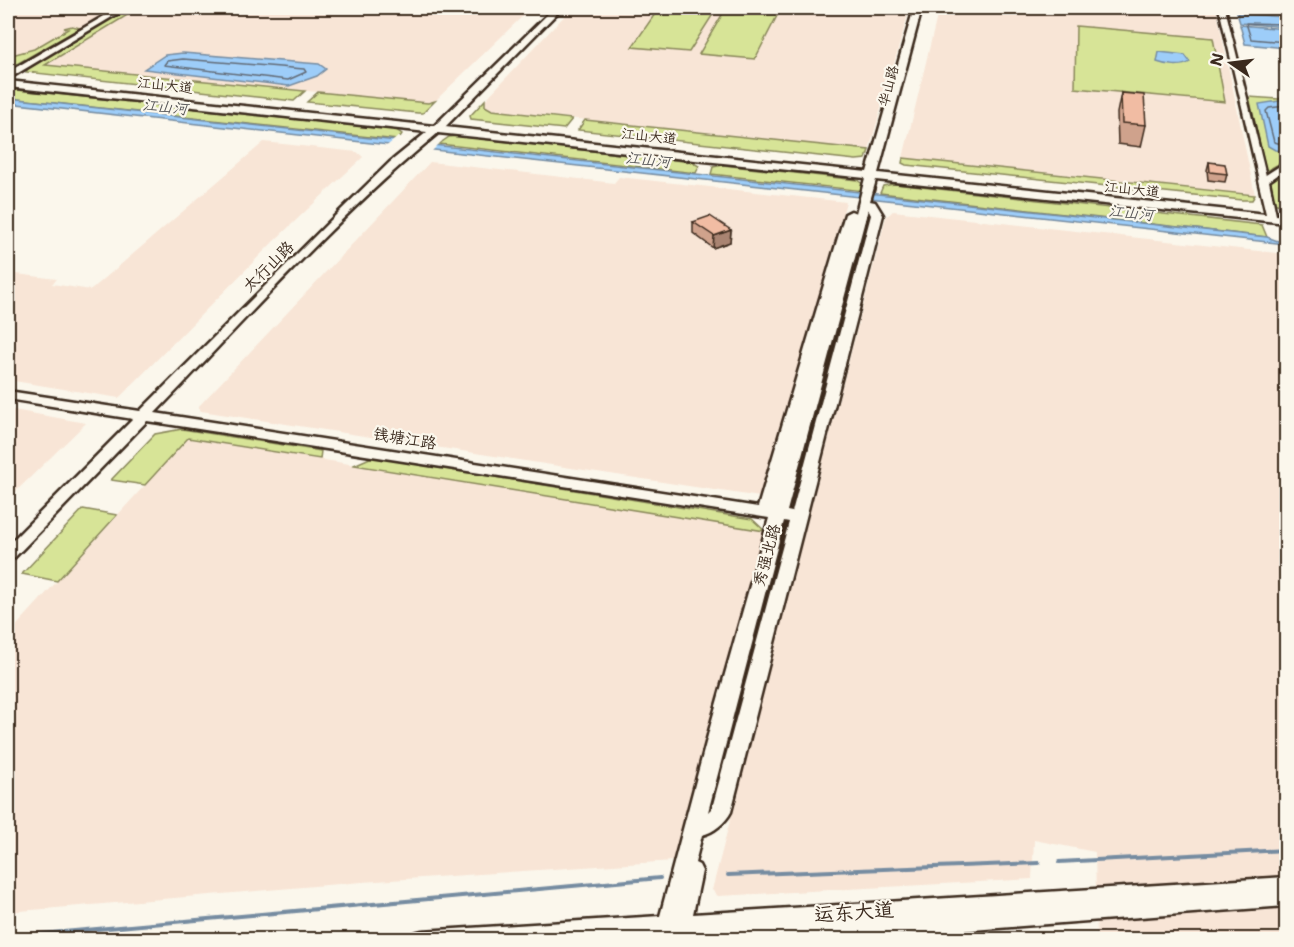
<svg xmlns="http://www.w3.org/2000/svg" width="1294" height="947" font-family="'Shantell Sans','LXGW WenKai TC',sans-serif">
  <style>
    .built { fill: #f8e5d6 }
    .green { fill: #d7e497; stroke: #89875a; stroke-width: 1.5 }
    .water { fill: #9dcdf9; stroke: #768ca1; stroke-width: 1.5 }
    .pier { fill: #fbf7ec }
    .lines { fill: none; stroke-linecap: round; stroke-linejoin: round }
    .shore { stroke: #626b76; stroke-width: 1.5 }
    .stream { stroke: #768ca1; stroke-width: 4 }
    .street-casing { stroke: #3b2a1e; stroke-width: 5 }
    .secondary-casing { stroke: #3b2a1e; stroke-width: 5 }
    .street { fill: #fbf7ec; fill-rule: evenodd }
    .secondary { fill: #fbf7ec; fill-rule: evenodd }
    .wall { fill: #cfa28c; stroke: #3b2a1e; stroke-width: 1.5 }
    .shaded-wall { fill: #a98472; stroke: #3b2a1e; stroke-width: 1.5 }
    .building { fill: #f1bca3; stroke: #3b2a1e; stroke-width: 1.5 }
    .labels { text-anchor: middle; stroke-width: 4.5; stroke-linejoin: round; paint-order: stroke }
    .far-street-label { font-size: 14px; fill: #3b2a1e; stroke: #fbf7ec }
    .far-water-label { font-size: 15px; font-style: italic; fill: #545355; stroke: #fbf7ec }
    .street-label { font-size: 16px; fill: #3b2a1e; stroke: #fbf7ec }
    .near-street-label { font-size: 20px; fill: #3b2a1e; stroke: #fbf7ec }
  </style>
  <rect width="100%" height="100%" fill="#fbf7ec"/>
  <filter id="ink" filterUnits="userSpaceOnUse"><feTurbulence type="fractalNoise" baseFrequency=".0167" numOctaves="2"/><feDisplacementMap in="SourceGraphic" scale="12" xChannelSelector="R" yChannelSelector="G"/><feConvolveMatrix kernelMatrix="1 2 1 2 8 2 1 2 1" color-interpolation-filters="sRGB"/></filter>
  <g filter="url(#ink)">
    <!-- built -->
    <g class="built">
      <path d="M8 8H114L8 69Z"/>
      <path d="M139 8H531L435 101 428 103 44 65Z"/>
      <path d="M572 8H910L869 150 492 110 485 106V100Z"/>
      <path d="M939 8H1216L1255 195 903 158Z"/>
      <path d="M264 142 357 152 363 157 274 241 119 398 8 380V273L57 279 52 284 91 290Z"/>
      <path d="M430 162 614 183 619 177 846 202 760 497 201 411 198 407Z"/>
      <path d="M893 211 1286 254V939H1097L1095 852 1034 840 1032 879 718 896 712 890 886 217Z"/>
      <path d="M8 409 86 423 8 499Z"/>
      <path d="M188 438 765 531 673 861 362 882 8 912V635Z"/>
    </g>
    <!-- green -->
    <g class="green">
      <path d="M129 8H139L45 65 305 91 294 101 26 72 29 67Z"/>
      <path d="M659 8H717L689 52 632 47Z"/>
      <path d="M726 8H781L755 59 699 54Z"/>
      <path d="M72 26 80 28 8 69V56L34 49 68 29 64 28Z"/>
      <path d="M1076 26 1213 38 1225 102 1075 88Z"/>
      <path d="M1280 70 1286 71V160L1266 171 1249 97 1279 99 1286 95Z"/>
      <path d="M8 89 396 130 402 134 398 140 8 98Z"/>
      <path d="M318 92 428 103 435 101 423 113H418L307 102Z"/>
      <path d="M485 100V106L492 110 572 119 564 129 471 119 470 116Z"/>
      <path d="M585 120 869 150 866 159 856 160 578 130Z"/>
      <path d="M456 136 692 162 699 166 696 173 439 144 449 137Z"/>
      <path d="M903 158 1255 195 1252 200H1242L906 165 902 163Z"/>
      <path d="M723 165 857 180 864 185V191L711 174 713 167Z"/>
      <path d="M1286 170V192L1283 200 1286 206 1272 203 1268 186 1272 179Z"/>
      <path d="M894 184 1262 225 1267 237 880 193 883 186Z"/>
      <path d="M182 429 321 451 320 459 188 438 145 485 111 480 155 434Z"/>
      <path d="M372 457 752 519 765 531 354 465Z"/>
      <path d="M83 509 117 515 57 581 22 574Z"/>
    </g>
    <!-- water -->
    <g class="water">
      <path d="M1237 13 1284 17 1286 27 1240 23Z"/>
      <path d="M1240 25 1286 29V48L1245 44Z"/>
      <path d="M1159 52 1185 55 1190 62C1181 68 1165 65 1157 62Z"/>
      <path d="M183 53 319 64 326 69 317 76 289 86 144 69 165 55Z"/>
      <path d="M8 98 1267 237 1286 244 8 103Z"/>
      <path d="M1286 100V151L1275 150 1268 146 1259 104Z"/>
    </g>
    <!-- pier -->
    <path class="pier" d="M398 137 442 141 430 153 384 148Z"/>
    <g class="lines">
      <!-- shore -->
      <g class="shore">
        <path d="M1286 24 1246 23 1251 39 1286 42"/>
        <path d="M183 59 304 69 306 72 288 80 164 65 167 61Z"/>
        <path d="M1286 106 1269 108 1266 111 1274 142 1286 145"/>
      </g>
      <!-- stream -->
      <g class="stream">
        <path d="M1059 862 1286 850"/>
        <path d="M728 875 1039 863"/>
        <path d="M8 937 660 878"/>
      </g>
      <!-- street casing -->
      <g class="street-casing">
        <path id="street" d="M1219 8H1225L1267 180 1266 182 1259 180Z"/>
      </g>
      <!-- secondary casing -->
      <g class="secondary-casing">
        <g id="secondary">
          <path d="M118 8H127L8 79V72Z"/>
          <path d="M554 8H562L445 127 867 172 914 8H922L878 173 1266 214 1258 180 1286 162V169L1269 181 1276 215 1286 217V223L876 180 870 201 875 202 883 215 731 812C726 822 713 833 702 835L695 863 699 865 702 871 693 914 1286 877V906L840 940H696L702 932 689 933 688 940H654L655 935 589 940H411L414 933 422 931 660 916 712 720 769 518 147 421 14 558 8 559V545L133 419 8 399V391L140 411 339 212 390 162 427 132 8 87V81L434 126ZM438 133 865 178 856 213 851 211 845 214 758 507 155 413C246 319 337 216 438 133ZM868 209 871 215 792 512 787 511ZM784 521 789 522 712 808 708 812Z"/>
        </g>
      </g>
      <!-- street -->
      <use href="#street" class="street"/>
      <!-- secondary -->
      <use href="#secondary" class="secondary"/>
    </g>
    <!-- wall -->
    <g class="wall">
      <path d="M1121 93 1146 125 1141 147 1118 144 1117 113Z"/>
      <path d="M1209 162 1227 174 1225 182 1208 180 1207 170Z"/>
      <path d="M693 222 731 230 730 242 713 248 693 233Z"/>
    </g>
    <!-- shaded-wall -->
    <path class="shaded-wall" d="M731 230 730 242 713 248 714 236Z"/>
    <!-- building -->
    <g class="building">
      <path d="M1121 93 1144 95 1146 125 1122 123Z"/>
      <path d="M1209 162 1225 164 1227 174 1210 172Z"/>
      <path d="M710 216 731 230 714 236 693 222Z"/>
    </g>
  </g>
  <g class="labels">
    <!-- far-street labels -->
    <g class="far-street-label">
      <text transform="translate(165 85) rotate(6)" y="5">江山大道</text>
      <text transform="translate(888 86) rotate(-75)" y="5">华山路</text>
      <text transform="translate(649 136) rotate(6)" y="5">江山大道</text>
      <text transform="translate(1132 189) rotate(6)" y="5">江山大道</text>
    </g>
    <!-- far-water labels -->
    <g class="far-water-label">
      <text transform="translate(165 107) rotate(6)" y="5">江山河</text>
      <text transform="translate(648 160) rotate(6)" y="5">江山河</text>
      <text transform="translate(1131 213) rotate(6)" y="5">江山河</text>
    </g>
    <!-- street labels -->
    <g class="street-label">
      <text transform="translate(268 266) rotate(-45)" y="6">太行山路</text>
      <text transform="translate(405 438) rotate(9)" y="6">钱塘江路</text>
      <text transform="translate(766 555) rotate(-75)" y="6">秀强北路</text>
    </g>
    <!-- near-street labels -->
    <g class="near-street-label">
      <text transform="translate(854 912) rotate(-4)" y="7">运东大道</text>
    </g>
  </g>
  <!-- margin -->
  <rect width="1294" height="947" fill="none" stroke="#fbf7ec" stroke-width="30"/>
  <rect x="15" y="15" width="1264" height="917" fill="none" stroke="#3b2a1e" stroke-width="2" filter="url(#ink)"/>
  <!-- north arrow -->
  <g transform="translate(1231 63) rotate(284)" stroke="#fbf7ec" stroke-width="4.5" paint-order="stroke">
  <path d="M0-4.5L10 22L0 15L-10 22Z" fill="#3b2a1e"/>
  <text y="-9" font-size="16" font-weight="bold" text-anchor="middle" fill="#3b2a1e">N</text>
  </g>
</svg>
